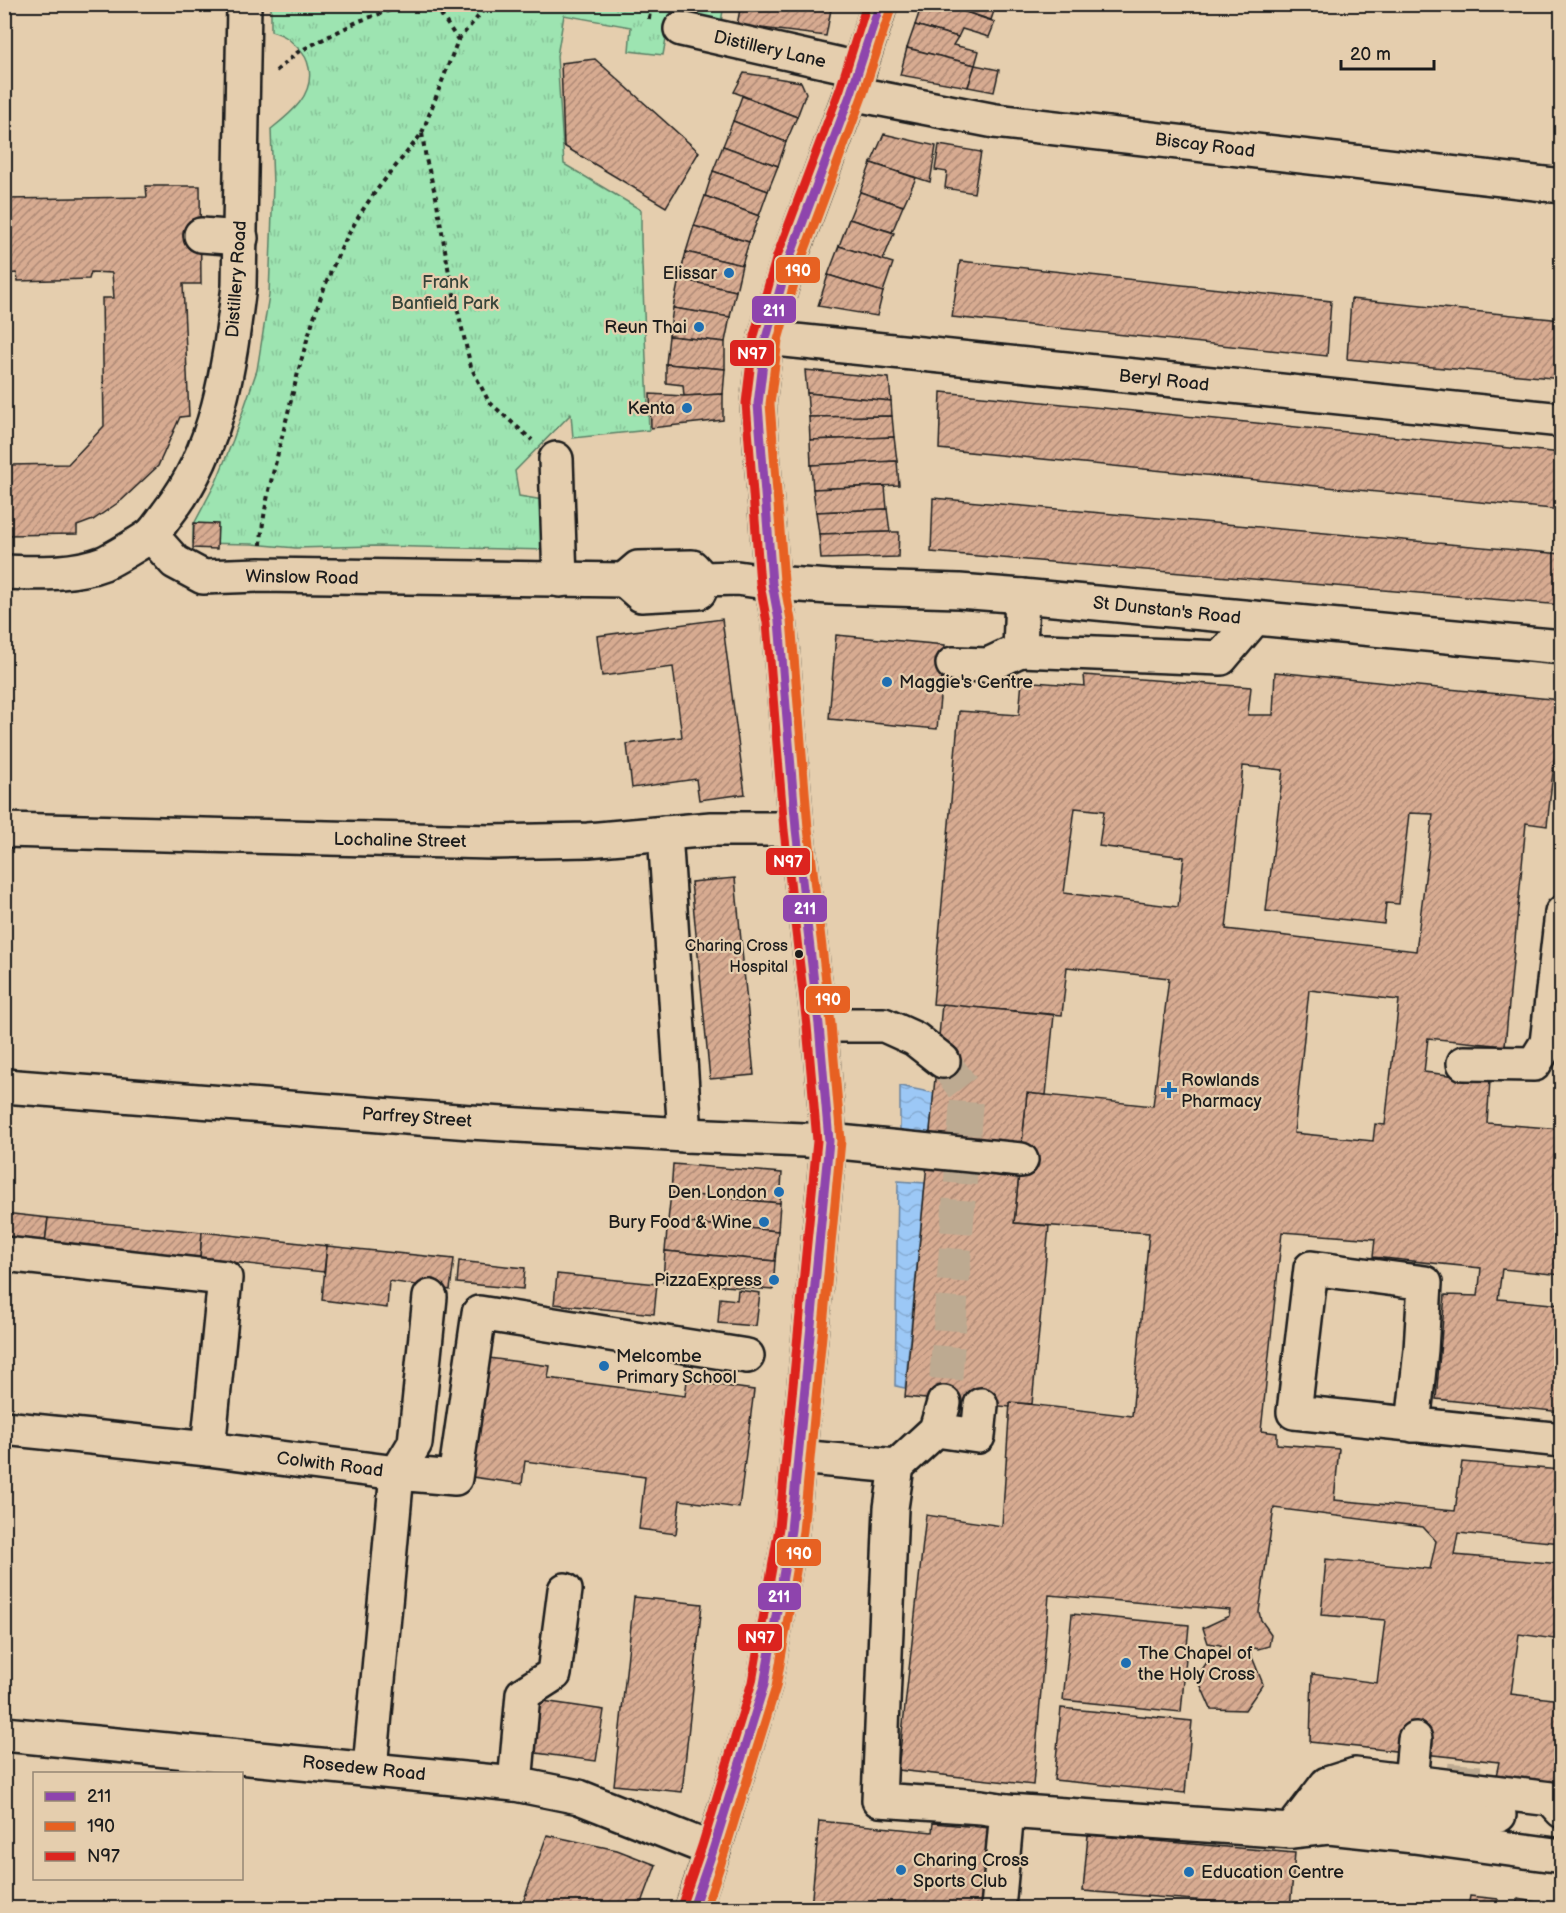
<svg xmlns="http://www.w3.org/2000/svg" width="1566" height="1913" font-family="'Balsamiq Sans',sans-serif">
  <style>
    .grass { fill: url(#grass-tufts); stroke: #5c8066; stroke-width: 1.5 }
    .water { fill: url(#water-waves); stroke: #69839f; stroke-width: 1.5 }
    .building { fill: url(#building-hatch); stroke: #1c1c1c; stroke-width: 1.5; fill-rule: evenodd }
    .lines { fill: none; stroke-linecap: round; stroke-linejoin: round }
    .minor-tunnel { stroke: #bdaa91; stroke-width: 33; stroke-dasharray: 33 16; stroke-linecap: butt }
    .minor-casing { stroke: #1c1c1c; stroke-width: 38 }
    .major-casing { stroke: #1c1c1c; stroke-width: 38 }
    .path { stroke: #1c1c1c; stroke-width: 4; stroke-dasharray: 4.5 4.5; stroke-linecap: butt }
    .minor { stroke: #e5ceae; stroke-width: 33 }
    .major { stroke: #e5ceae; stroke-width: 33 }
    .bus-1-casing { stroke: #e5ceae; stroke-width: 14 }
    .bus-2-casing { stroke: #e5ceae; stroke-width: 14 }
    .bus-3-casing { stroke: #e5ceae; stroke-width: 14 }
    .bus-1 { stroke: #8e44ad; stroke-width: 9 }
    .bus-2 { stroke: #e76122; stroke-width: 9 }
    .bus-3 { stroke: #dc241f; stroke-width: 9 }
    .poi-dot { fill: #1f6fb2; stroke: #e5ceae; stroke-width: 2 }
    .bus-dot { fill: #1c1c1c; stroke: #e5ceae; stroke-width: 2 }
    .labels { text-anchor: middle; stroke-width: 4.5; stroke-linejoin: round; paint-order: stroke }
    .bus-label { font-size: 16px; fill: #1c1c1c; stroke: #e5ceae; text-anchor: end }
    .street-label { font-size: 18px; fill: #1c1c1c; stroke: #e5ceae }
    .poi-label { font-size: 18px; fill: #1c1c1c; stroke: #e5ceae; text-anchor: end }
    .park-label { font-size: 18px; fill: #36443a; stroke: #e5ceae }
    .line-badge { stroke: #e5ceae; stroke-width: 2 }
    .badge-label { font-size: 16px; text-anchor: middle; font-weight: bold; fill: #fff }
  </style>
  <defs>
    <pattern id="grass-tufts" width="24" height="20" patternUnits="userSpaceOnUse" patternTransform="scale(1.5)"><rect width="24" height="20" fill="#9de4b1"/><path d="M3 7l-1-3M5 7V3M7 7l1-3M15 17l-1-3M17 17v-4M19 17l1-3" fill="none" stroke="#87c398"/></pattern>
    <pattern id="water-waves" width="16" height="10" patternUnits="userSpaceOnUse" patternTransform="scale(1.5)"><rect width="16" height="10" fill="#9cc8f6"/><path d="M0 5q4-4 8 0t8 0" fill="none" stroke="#86abd2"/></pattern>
    <pattern id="building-hatch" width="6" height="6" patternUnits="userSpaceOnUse" patternTransform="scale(1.5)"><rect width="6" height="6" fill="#d7ab91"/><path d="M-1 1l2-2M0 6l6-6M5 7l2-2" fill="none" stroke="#ae8a76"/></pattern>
  </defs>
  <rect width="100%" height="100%" fill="#e5ceae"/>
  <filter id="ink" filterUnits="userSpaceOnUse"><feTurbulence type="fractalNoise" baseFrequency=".0167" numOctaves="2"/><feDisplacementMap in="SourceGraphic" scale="12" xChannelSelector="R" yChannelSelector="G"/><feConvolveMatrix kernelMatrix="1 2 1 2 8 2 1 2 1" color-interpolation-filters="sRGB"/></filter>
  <g filter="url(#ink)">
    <!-- grass -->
    <path class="grass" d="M271 5H724L721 22 671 11 663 55 629 51 631 27 564 15 557 56 564 164 641 210V241L649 430 573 438 571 414 515 471 519 496 549 501 550 550 375 546 296 548 252 544 193 543V526L216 482 233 440 257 370 269 295 273 185 271 129C290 114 314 96 309 68 307 59 305 55 298 48 288 38 285 35 271 31Z"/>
    <!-- water -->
    <g class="water">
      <path d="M900 1086 934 1093 928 1147 900 1142Z"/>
      <path d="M898 1181 925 1183 905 1388 895 1386Z"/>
    </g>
    <!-- building -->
    <g class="building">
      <path d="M741 4H832L826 36 737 25Z"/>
      <path d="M922 4H942L995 22 989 37 962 29 958 37 915 25Z"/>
      <path d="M942 4H994L996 5 991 20Z"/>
      <path d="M915 25 958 37 953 45 979 51 975 65 907 48Z"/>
      <path d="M907 48 975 65 968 87 900 75Z"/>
      <path d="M595 59 699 152 666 207 564 146 561 63Z"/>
      <path d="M975 65 999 70 994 92 968 87Z"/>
      <path d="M744 73 801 82 806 93 797 117 734 92Z"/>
      <path d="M742 96 797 117 786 142 733 121Z"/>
      <path d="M733 121 786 142 778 166 723 146Z"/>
      <path d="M884 134 936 146 930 182 871 163Z"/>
      <path d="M939 145 981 152 974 193 945 188 947 172 935 170Z"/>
      <path d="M723 146 778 166 768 191 713 171Z"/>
      <path d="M871 163 916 178 903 206 860 192Z"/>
      <path d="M713 171 768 191 759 216 705 196Z"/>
      <path d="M146 186H200L201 284H183L189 416 180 417 158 466 122 500 93 520 77 526V534L4 535V340L9 465 68 464 104 426 102 298H114L112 273 91 272 89 279 18 281 17 273 4 274V199L147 197Z"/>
      <path d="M860 192 903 206 892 232 849 219Z"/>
      <path d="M705 196 759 216 749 242 694 226Z"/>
      <path d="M849 219 894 233 883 260 839 246Z"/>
      <path d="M694 226 749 242 742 265 686 252Z"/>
      <path d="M839 246 893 263 883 292 828 275Z"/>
      <path d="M686 252 742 265 736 291 679 279Z"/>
      <path d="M960 261 1331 301 1327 356 952 317Z"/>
      <path d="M828 275 883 292 877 316 818 306Z"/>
      <path d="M679 279 736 291 730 317 673 308Z"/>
      <path d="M1351 299 1562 320V379L1347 359Z"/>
      <path d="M673 308 730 317 725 342 669 336Z"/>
      <path d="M669 336 725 342V369L666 364Z"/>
      <path d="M666 364 725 369 723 394 684 396 683 385 666 383Z"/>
      <path d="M805 370 889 378 891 401 807 393Z"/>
      <path d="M941 392 1562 453V510L939 449Z"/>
      <path d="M807 393 891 401 892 416 809 417Z"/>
      <path d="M650 394 684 396 723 394V420L651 428Z"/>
      <path d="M892 416 894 437 810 440 809 417Z"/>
      <path d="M894 437 897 461 811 465 810 440Z"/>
      <path d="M897 461 899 485 813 489 811 465Z"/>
      <path d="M885 486 887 509 816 512 813 489Z"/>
      <path d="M933 498 1562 554V605L931 552Z"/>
      <path d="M887 509 890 532 819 534 816 512Z"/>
      <path d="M194 523 218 524 217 549 193 548Z"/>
      <path d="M890 532H899L898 557 821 559 819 534Z"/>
      <path d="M722 619 745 794 699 800 696 779 632 788 627 744 682 737 673 667 602 676 597 636Z"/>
      <path d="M836 635 945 645 937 729 829 719Z"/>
      <path d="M1275 672 1561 700 1547 826 1526 823 1505 1046 1428 1038 1424 1072 1490 1080 1487 1123 1562 1129V1275L1502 1269 1498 1299 1562 1305V1412L1436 1399 1445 1295 1478 1296 1481 1268 1373 1257 1375 1239 1282 1232 1261 1431 1277 1433V1444L1339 1449 1334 1500 1455 1511 1462 1462 1562 1470V1543L1458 1533 1454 1555 1562 1564V1640L1519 1634 1511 1694 1561 1700 1562 1695V1793L1494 1785 1499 1762 1310 1742 1312 1674 1377 1683 1385 1620 1321 1615 1326 1559 1430 1569 1436 1541 1423 1527 1274 1508 1259 1612 1261 1620 1271 1634 1269 1646 1258 1649 1251 1647 1250 1652 1263 1684 1245 1710 1211 1709 1197 1677 1215 1650H1220L1221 1645 1208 1643 1203 1628 1229 1616 1230 1610 1049 1595 1033 1785 898 1770 926 1515 1002 1526 1010 1402 1132 1416 1149 1233 1014 1223 1027 1093 1153 1106 1169 978 1067 967 1062 1015 933 1004 959 711 1019 715 1022 681 1085 686 1084 675 1251 687 1248 715H1273ZM1243 766 1283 770 1266 911 1384 924 1386 903 1399 904 1409 813 1433 814 1416 951 1226 929ZM1075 808 1104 811 1099 846 1184 857 1178 907 1064 893ZM1309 990 1399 1000 1385 1125 1375 1124 1373 1141 1294 1133Z"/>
      <path d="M735 878 754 1075 710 1079 691 882Z"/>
      <path d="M942 1004 1054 1015 1046 1095 1027 1093 1014 1223 1049 1226 1032 1404 1010 1402V1407L905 1397Z"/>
      <path d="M673 1164 782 1173 780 1203 671 1193Z"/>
      <path d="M671 1193 780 1203 778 1231 668 1221Z"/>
      <path d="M4 1213 48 1218 45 1244 4 1240Z"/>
      <path d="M48 1218 202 1232 200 1259 45 1244Z"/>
      <path d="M668 1221 778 1231 775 1261 665 1251Z"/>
      <path d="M202 1232 327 1246 324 1272 200 1259Z"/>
      <path d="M327 1246 454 1259 450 1290 389 1281 387 1308 322 1300Z"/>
      <path d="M665 1251 775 1261 773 1290 663 1281Z"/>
      <path d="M459 1261 525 1268 523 1289 457 1283Z"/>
      <path d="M557 1274 657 1284 654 1314 554 1304Z"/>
      <path d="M738 1290 760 1293 756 1326 718 1323 720 1298 737 1300Z"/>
      <path d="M481 1357 550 1366 548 1378 685 1396 687 1381 754 1390 739 1508 680 1500 676 1534 639 1529 645 1477 525 1461 522 1484 465 1476Z"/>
      <path d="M634 1597 702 1604 682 1792 614 1785Z"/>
      <path d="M1072 1614 1189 1625 1181 1712 1063 1700Z"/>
      <path d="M536 1700 604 1710 596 1761 529 1752Z"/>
      <path d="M1061 1708 1192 1721 1185 1793 1054 1780Z"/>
      <path d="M819 1821 932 1832 933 1823 990 1828 983 1908H811Z"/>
      <path d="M547 1835 617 1850 656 1865 640 1908H521Z"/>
      <path d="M1088 1835 1295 1853 1290 1908 1083 1891Z"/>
      <path d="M1470 1896 1498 1899 1499 1908H1468Z"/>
      <path d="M1518 1899 1549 1904V1908H1516Z"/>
    </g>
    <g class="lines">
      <!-- minor-tunnel -->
      <g class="minor-tunnel">
        <path d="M943 1061 967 1093 944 1403"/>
        <path d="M1462 1797 1465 1763"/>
      </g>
      <!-- minor casing -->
      <g class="minor-casing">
        <g id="minor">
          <path d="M681 29 859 69"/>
          <path d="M851 93 995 121 1562 186"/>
          <path d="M201 235 241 238"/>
          <path d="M766 338 1562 420"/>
          <path d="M556 459 560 580"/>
          <path d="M151 535 175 562 203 577 259 575 624 580 638 568 692 567 703 579 737 578 772 583 830 587 959 591 1022 596 1562 647"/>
          <path d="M4 572C37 573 73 575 104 563 113 559 143 541 151 535 157 529 163 520 168 513 219 449 229 365 239 286L244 4"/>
          <path d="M624 580 641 595 699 592 703 579"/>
          <path d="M1022 596 1020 650 1221 658 1254 619"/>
          <path d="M953 664 988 665 1020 650"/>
          <path d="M4 830 491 842 588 840 711 829H796"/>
          <path d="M665 833 685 1135"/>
          <path d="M819 1025H884L915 1039 943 1061"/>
          <path d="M1464 1063 1534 1064 1547 1043 1562 913"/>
          <path d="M4 1086 470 1122 685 1135 829 1141 1021 1160"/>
          <path d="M4 1254 225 1278 208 1449"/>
          <path d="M430 1297 415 1443 397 1473 455 1478 479 1313 747 1356"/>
          <path d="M1413 1425 1421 1350 1425 1283 1311 1268 1294 1412 1562 1440"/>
          <path d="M4 1428 208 1449 397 1473 370 1768"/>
          <path d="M936 1430 978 1436 981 1405"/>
          <path d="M798 1457 897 1466 936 1430 944 1403"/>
          <path d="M897 1466 891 1508 879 1800 981 1807 1007 1811 1291 1831 1329 1827 1414 1836 1562 1856"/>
          <path d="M4 1734 515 1784 579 1797 713 1850"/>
          <path d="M1411 1782 1415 1739"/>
          <path d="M515 1784 523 1694 554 1674 565 1590"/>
          <path d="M1329 1827 1345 1807 1364 1802 1499 1815"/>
          <path d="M1291 1831 1327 1784 1355 1775 1551 1799 1562 1811"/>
          <path d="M998 1908 1007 1811"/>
        </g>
      </g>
      <!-- major casing -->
      <g class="major-casing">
        <path id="major" d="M693 1908 713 1850 764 1685 791 1530 829 1141 819 1025 796 829 779 621 772 583 758 404 766 338 789 259 851 93 880 4"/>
      </g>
      <!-- path -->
      <g class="path">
        <path d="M649 19 651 4"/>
        <path d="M458 40 489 4"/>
        <path d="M276 71 298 52 359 21 408 4"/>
        <path d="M422 133 458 40 434 4"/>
        <path d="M261 545C262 512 274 470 282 437 300 364 317 287 356 221 374 190 400 162 422 133L426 159 436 197 449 273 471 367 489 402 532 440"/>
      </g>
      <!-- minor -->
      <use href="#minor" class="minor"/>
      <!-- major -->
      <use href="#major" class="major"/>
      <!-- bus-1 casing -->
      <g class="bus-1-casing">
        <path id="bus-1" d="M693 1908 713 1850 764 1685 791 1530 829 1141 819 1025 796 829 779 621 772 583 758 404 766 338 789 259 851 93 880 4"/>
      </g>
      <!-- bus-2 casing -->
      <g class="bus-2-casing">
        <path id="bus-2" d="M706 1908 724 1854 776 1687 803 1531 841 1141 831 1024 808 828 791 620 784 581 770 404 778 340 800 263 862 97 891 8"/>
      </g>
      <!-- bus-3 casing -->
      <g class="bus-3-casing">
        <path id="bus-3" d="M682 1904 702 1846 752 1682 779 1528 817 1141 807 1026 784 830 767 623 760 584 746 403 754 336 777 256 840 89 867 4"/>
      </g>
      <!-- bus-1 -->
      <use href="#bus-1" class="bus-1"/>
      <!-- bus-2 -->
      <use href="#bus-2" class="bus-2"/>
      <!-- bus-3 -->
      <use href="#bus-3" class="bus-3"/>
    </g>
  </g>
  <!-- markers -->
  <g class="poi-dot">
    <circle cx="729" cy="273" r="6"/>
    <circle cx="699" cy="327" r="6"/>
    <circle cx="687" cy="408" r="6"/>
    <circle cx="887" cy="682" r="6"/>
    <path d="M1166 1081h6v6h6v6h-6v6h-6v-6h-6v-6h6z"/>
    <circle cx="779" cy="1192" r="6"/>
    <circle cx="764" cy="1222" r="6"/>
    <circle cx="774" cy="1280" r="6"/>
    <circle cx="604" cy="1366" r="6"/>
    <circle cx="1126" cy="1663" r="6"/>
    <circle cx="901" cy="1870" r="6"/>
    <circle cx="1189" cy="1872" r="6"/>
  </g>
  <circle class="bus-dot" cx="799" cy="954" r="5"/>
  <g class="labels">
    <!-- bus labels -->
    <g class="bus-label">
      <text x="788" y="951">Charing Cross<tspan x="788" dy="21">Hospital</tspan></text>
    </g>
    <!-- street labels -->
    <g class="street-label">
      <text transform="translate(770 49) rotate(13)" y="6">Distillery Lane</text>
      <text transform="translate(1205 145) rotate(7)" y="6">Biscay Road</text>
      <text transform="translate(236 279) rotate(-86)" y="6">Distillery Road</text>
      <text transform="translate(1164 380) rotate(6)" y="6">Beryl Road</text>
      <text transform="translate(302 577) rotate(1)" y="6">Winslow Road</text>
      <text transform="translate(1167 610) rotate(6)" y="6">St Dunstan's Road</text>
      <text transform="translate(400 840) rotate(1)" y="6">Lochaline Street</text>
      <text transform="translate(417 1117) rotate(4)" y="6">Parfrey Street</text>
      <text transform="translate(330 1464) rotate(7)" y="6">Colwith Road</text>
      <text transform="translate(364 1768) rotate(6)" y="6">Rosedew Road</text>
    </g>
    <!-- poi labels -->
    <g class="poi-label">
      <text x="717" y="279">Elissar</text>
      <text x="687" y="333">Reun Thai</text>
      <text x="675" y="414">Kenta</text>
      <text x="899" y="688" text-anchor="start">Maggie's Centre</text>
      <text x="1181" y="1086" text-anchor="start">Rowlands<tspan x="1181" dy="21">Pharmacy</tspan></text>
      <text x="767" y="1198">Den London</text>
      <text x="752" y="1228">Bury Food &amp; Wine</text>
      <text x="762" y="1286">PizzaExpress</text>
      <text x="616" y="1362" text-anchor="start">Melcombe<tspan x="616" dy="21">Primary School</tspan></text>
      <text x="1138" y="1659" text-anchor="start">The Chapel of<tspan x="1138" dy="21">the Holy Cross</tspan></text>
      <text x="913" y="1866" text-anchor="start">Charing Cross<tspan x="913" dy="21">Sports Club</tspan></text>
      <text x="1201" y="1878" text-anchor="start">Education Centre</text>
    </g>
    <!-- park labels -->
    <g class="park-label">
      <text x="445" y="288">Frank<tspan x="445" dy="21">Banfield Park</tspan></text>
    </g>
  </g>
  <g class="line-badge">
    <rect x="775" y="256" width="46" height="28" rx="6" fill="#e76122"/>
    <rect x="751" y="295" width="46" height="29" rx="6" fill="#8e44ad"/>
    <rect x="729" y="339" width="46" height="28" rx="6" fill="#dc241f"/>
    <rect x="765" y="847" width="46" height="29" rx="6" fill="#dc241f"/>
    <rect x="782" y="894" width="46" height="29" rx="6" fill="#8e44ad"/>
    <rect x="805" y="985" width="46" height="29" rx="6" fill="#e76122"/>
    <rect x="776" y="1538" width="46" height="29" rx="6" fill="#e76122"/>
    <rect x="757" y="1582" width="45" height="29" rx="6" fill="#8e44ad"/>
    <rect x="737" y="1623" width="46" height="29" rx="6" fill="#dc241f"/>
  </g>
  <g class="badge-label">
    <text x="798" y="276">190</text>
    <text x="774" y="316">211</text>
    <text x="752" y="359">N97</text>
    <text x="788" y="867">N97</text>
    <text x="805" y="914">211</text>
    <text x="828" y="1005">190</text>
    <text x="799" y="1559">190</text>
    <text x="779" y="1602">211</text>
    <text x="760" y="1643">N97</text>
  </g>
  <!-- margin -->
  <rect width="1566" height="1913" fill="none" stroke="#e5ceae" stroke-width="24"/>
  <rect x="12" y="12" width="1542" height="1889" fill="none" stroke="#1c1c1c" stroke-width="2" filter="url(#ink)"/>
  <!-- legend -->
  <rect x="33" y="1772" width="210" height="108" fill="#e5ceae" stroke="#958774" stroke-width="1.5"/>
  <rect x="45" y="1792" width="30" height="9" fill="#8e44ad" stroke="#958774" stroke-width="1.5"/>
  <text x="87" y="1802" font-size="18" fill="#1c1c1c">211</text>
  <rect x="45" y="1822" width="30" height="9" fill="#e76122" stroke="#958774" stroke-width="1.5"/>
  <text x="87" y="1832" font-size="18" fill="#1c1c1c">190</text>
  <rect x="45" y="1852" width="30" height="9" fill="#dc241f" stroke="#958774" stroke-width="1.5"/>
  <text x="87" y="1862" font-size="18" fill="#1c1c1c">N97</text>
  <!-- scale -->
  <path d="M1341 60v9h93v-9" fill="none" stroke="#1c1c1c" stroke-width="3"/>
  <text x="1350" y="60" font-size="18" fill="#1c1c1c" stroke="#e5ceae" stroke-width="4.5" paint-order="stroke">20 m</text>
</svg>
